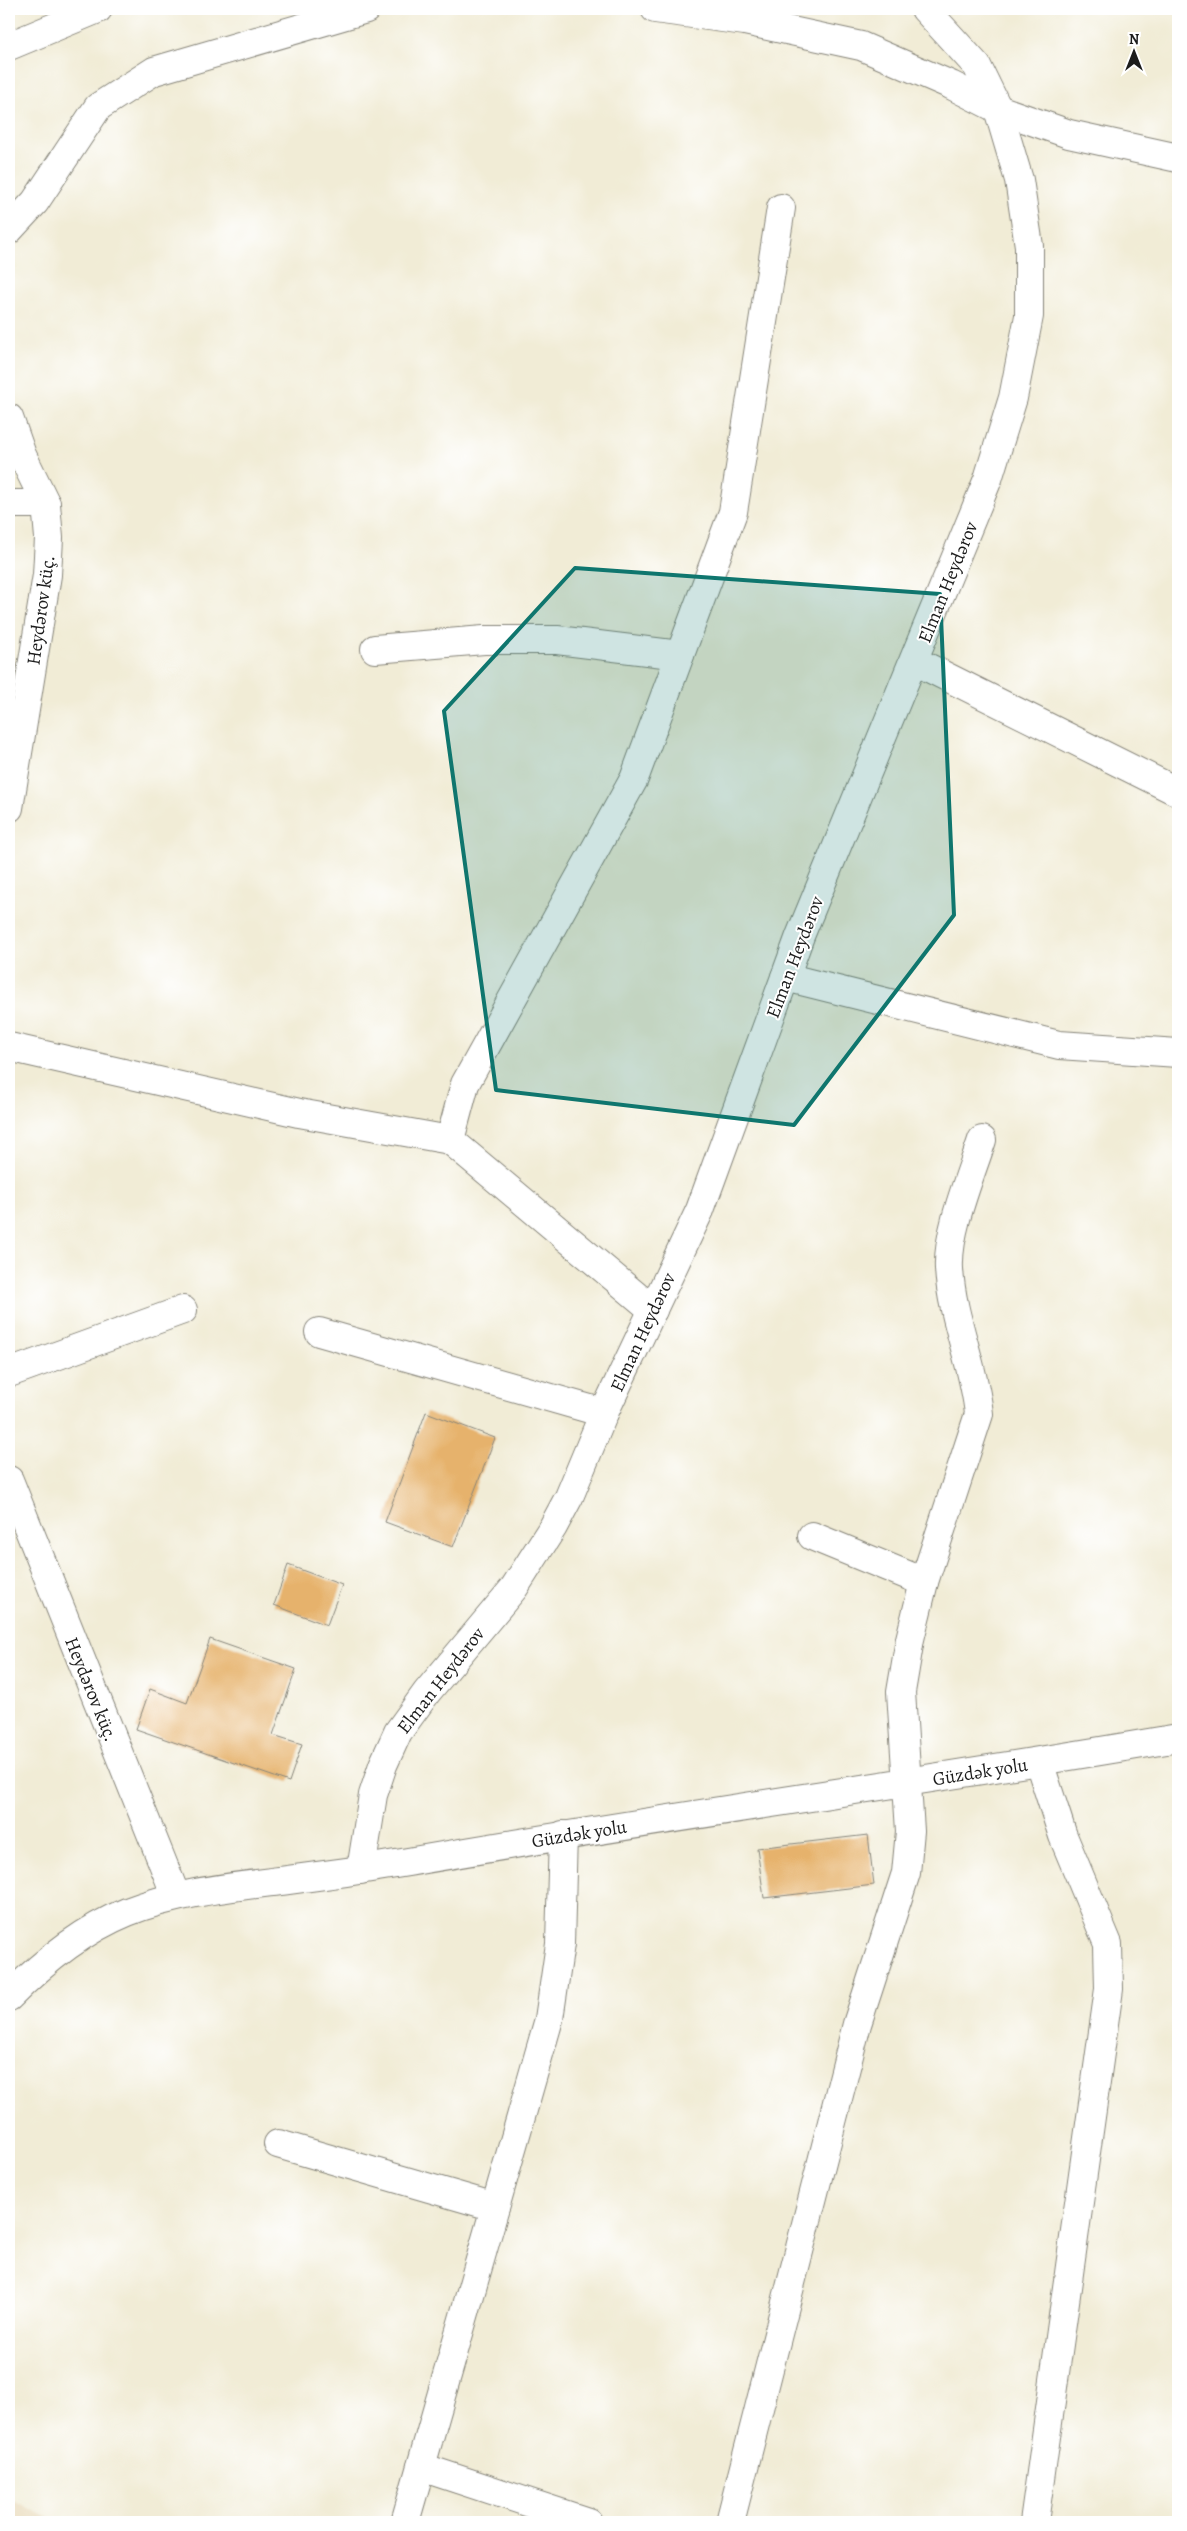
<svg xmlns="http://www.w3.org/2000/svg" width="1187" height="2531" font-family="Alegreya,serif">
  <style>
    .built { fill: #e8daba }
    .building { fill: #e6b26c }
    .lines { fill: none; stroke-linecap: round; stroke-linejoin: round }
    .street-casing { stroke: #868479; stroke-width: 30 }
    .secondary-casing { stroke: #868479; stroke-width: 30 }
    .street { stroke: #fff; stroke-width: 28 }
    .secondary { stroke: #fff; stroke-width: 28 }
    .marked { fill: #0f766e; fill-opacity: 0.2; stroke: #0f766e; stroke-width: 4; stroke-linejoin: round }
    .labels { text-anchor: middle; stroke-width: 4; stroke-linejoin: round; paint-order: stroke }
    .street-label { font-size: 19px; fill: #1c1c1c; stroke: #fff }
  </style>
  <rect width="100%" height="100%" fill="#fff"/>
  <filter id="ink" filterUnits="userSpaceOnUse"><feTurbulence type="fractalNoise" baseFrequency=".02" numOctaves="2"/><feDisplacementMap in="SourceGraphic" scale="10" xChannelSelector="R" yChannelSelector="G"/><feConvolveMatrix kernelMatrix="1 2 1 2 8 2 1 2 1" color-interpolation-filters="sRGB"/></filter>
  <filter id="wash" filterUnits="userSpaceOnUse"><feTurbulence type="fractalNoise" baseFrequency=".0096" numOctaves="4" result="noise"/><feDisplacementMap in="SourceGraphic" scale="20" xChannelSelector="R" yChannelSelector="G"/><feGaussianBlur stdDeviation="1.12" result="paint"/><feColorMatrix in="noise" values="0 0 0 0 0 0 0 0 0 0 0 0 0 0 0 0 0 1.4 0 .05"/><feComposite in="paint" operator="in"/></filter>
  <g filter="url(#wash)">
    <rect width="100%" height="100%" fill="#f1ecd6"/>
    <!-- built -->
    <path class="built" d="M9 2498 57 2522H9Z"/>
    <g id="blocks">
      <!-- building -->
      <g class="building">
        <path d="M426 1412 495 1438 453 1547 385 1522Z"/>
        <path d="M288 1565 342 1585 327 1625 274 1605Z"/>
        <path d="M210 1639 296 1669 273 1735 302 1744 289 1782 136 1729 150 1689 187 1703Z"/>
        <path d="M868 1835 874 1885 764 1898 757 1848Z"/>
      </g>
    </g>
  </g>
  <g filter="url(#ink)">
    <use href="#blocks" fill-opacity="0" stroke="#868479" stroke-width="1"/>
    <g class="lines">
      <!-- street casing -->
      <g class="street-casing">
        <g id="street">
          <path d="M655 9 745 21 861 46 951 85 998 109 1069 134 1178 158"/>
          <path d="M9 46 98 9"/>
          <path d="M9 230 35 202 98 107 154 71 366 9"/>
          <path d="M9 418 22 455 46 504 49 538 47 575 9 808"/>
          <path d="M9 504H46"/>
          <path d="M375 649 484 640H557L680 655"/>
          <path d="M915 661 1178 792"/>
          <path d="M785 977 1059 1045 1178 1053"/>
          <path d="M9 1047 299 1113 450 1140"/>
          <path d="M653 1310 450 1140 465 1084 634 779 733 512 781 208"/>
          <path d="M319 1332 604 1413"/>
          <path d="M9 1373 183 1310"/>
          <path d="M9 1480 176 1896"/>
          <path d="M812 1536 924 1582"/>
          <path d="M361 1870 373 1795 383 1765 398 1732 427 1692 514 1588 553 1527 569 1497 604 1413 700 1210 800 936 988 479 1013 398 1029 316V246L1019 180 998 109 977 66 925 9"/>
          <path d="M278 2144 495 2207"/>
          <path d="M421 2467 588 2522"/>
          <path d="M405 2522 549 2019 560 1944 563 1835"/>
          <path d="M730 2522 857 2024 906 1873 910 1831 901 1692 910 1639 924 1582 979 1414C974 1364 952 1319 949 1269 947 1231 970 1177 982 1140"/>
          <path d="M1034 2522 1109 1989 1108 1944 1063 1836 1039 1762"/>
        </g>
      </g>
      <!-- secondary casing -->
      <g class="secondary-casing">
        <path id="secondary" d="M9 1997C42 1963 83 1930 127 1912 178 1892 233 1887 288 1880 328 1875 368 1869 408 1862 664 1817 922 1782 1178 1738"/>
      </g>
      <!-- street -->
      <use href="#street" class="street"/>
      <!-- secondary -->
      <use href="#secondary" class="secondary"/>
    </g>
  </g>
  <!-- marked area -->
  <path class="marked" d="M575 568 940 594 954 915 794 1125 496 1090 444 711Z"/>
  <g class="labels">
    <!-- street labels -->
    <g class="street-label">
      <text transform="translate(947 582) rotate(-68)" y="7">Elman Heydərov</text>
      <text transform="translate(40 610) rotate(-82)" y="7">Heydərov küç.</text>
      <text transform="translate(794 957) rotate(-69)" y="7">Elman Heydərov</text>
      <text transform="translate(642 1332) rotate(-65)" y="7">Elman Heydərov</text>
      <text transform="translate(440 1680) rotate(-52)" y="7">Elman Heydərov</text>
      <text transform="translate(92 1689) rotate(68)" y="7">Heydərov küç.</text>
      <text transform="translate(980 1771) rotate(-9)" y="7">Güzdək yolu</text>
      <text transform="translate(579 1833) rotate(-9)" y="7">Güzdək yolu</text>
    </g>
  </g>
  <!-- margin -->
  <rect width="1187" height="2531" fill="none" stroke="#fff" stroke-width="30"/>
  <!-- north arrow -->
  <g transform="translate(1134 52)" stroke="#ffffff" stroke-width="4" paint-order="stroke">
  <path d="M0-4L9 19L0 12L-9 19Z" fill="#1c1c1c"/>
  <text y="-8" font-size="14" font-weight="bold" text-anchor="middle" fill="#1c1c1c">N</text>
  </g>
</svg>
